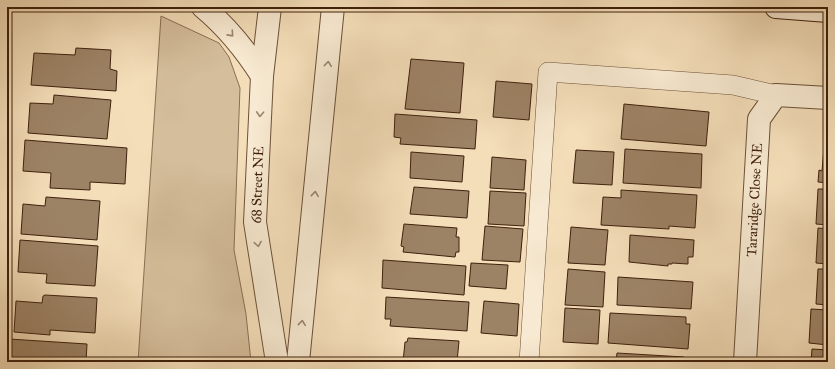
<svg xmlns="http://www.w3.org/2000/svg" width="835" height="369" font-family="'IM FELL Great Primer',serif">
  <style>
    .green { fill: #d5be9c; stroke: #8a6f54 }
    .building { fill: #9d8366; stroke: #3f200d }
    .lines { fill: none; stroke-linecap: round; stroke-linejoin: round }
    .service-casing { stroke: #6c5038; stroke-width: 20 }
    .minor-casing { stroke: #6c5038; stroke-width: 24 }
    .tertiary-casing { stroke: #6c5038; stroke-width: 24 }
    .secondary-casing { stroke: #3f200d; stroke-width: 24 }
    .service { stroke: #f8ead2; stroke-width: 19 }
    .minor { stroke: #f8ead2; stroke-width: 22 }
    .tertiary { stroke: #f8ead2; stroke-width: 22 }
    .secondary { stroke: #f8ead2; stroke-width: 22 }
    .oneway { stroke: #9c8570 }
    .labels { text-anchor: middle; stroke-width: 3; stroke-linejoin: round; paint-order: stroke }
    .street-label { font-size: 14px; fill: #3f200d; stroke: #f8ead2 }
  </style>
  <rect width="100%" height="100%" fill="#f4deb9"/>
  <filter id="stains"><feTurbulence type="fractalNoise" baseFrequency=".005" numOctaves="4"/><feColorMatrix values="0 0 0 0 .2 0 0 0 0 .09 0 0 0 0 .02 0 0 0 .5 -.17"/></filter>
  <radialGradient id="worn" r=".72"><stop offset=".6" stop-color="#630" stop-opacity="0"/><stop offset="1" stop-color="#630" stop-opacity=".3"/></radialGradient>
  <!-- green -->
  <path class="green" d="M161 16 219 43 229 57 240 88 234 250 246 314 251 362H138Z"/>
  <!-- building -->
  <g class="building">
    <path d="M76 48 111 50 110 69 117 71 116 91 31 85 34 53 75 55Z"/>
    <path d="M411 59 464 63 460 113 405 109Z"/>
    <path d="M496 81 532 84 529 120 493 117Z"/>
    <path d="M54 95 111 100 107 139 28 133 30 103 53 104Z"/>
    <path d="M624 104 709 112 706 146 621 139Z"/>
    <path d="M395 114 477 120 475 149 400 144 401 138 394 137Z"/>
    <path d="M25 140 127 148 125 184 90 182V190L50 188 51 173 23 171Z"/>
    <path d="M824 148H828V183L818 182 819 170 822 171Z"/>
    <path d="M625 149 702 154 701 188 623 183Z"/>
    <path d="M576 150 614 152 612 185 573 183Z"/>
    <path d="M411 152 464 156 462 182 410 178Z"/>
    <path d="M492 157 526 160 524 190 490 188Z"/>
    <path d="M414 187 469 191 467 218 410 214Z"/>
    <path d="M818 189H828V225L816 224Z"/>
    <path d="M621 190 697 195 695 228 669 226V229L601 225 603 197 621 198Z"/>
    <path d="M490 191 526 193 524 226 488 224Z"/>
    <path d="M46 197 100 201 97 240 21 234 23 204 45 206Z"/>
    <path d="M404 224 457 228 456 237H459V252H456L455 257 403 252 404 247 401 246Z"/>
    <path d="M485 226 523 229 520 262 482 260Z"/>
    <path d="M571 227 608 230 605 265 568 263Z"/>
    <path d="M818 228 828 229V264L816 263Z"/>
    <path d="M630 235 694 240 693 257H688V264L672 263V264H668V266L629 262Z"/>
    <path d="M20 240 98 246 95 286 46 283 47 274 18 272Z"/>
    <path d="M383 260 466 266 464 295 382 288Z"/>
    <path d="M471 263 508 265 506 289 469 286Z"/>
    <path d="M568 269 605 272 603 307 565 305Z"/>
    <path d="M818 269H828V305L816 304Z"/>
    <path d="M618 277 693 282 691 309 617 305Z"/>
    <path d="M45 295 97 298 95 333 50 330V335L14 332 16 301 42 303 43 296Z"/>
    <path d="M386 297 469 302 467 331 390 326 391 319H385Z"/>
    <path d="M484 301 519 304 517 336 481 333Z"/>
    <path d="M565 308 600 310 598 344 563 342Z"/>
    <path d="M811 309 828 310V345L809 343Z"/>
    <path d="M610 313 686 317V324H690L688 349 608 343Z"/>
    <path d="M408 338 459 341 457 362H403L405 342H407Z"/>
    <path d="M9 339 87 344 86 362H7Z"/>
    <path d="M812 349 828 350V362H811Z"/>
    <path d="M617 353 684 357V362H616Z"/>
  </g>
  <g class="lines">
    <!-- service casing -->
    <g class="service-casing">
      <path id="service" d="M529 362 548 72 733 85 776 95"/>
    </g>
    <!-- minor casing -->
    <g class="minor-casing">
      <g id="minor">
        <path d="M270 7 262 76 255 222 277 362"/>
        <path d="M298 362 333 7"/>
        <path d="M745 362 759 119 776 95 828 98"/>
      </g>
    </g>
    <!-- tertiary casing -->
    <g class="tertiary-casing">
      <path id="tertiary" d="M203 7C227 27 245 49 262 76"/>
    </g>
    <!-- secondary casing -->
    <g class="secondary-casing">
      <path id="secondary" d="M776 7 828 11"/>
    </g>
    <!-- service -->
    <use href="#service" class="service"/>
    <!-- minor -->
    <use href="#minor" class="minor"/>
    <!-- tertiary -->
    <use href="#tertiary" class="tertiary"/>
    <!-- secondary -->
    <use href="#secondary" class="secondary"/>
  </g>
  <!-- one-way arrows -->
  <defs><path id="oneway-chevron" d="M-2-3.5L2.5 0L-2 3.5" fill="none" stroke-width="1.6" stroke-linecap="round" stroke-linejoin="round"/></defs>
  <g class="oneway">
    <use href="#oneway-chevron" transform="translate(231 34) rotate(48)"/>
    <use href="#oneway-chevron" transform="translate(328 64) rotate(-84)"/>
    <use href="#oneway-chevron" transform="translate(260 114) rotate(93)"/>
    <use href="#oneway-chevron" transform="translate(315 194) rotate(-84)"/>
    <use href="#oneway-chevron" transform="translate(258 244) rotate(81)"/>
    <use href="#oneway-chevron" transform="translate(302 323) rotate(-84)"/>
  </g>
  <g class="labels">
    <!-- street labels -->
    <g class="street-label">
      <text transform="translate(257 185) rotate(-88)" y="5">68 Street NE</text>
      <text transform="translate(754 200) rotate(-87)" y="5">Tararidge Close NE</text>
    </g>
  </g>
  <!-- margin -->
  <rect width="835" height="369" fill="none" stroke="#f4deb9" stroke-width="24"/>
  <rect x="8" y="8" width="819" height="353" fill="none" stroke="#3f200d" stroke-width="2"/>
  <rect x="12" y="12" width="811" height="345" fill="none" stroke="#3f200d"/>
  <rect width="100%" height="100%" filter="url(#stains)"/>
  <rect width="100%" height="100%" fill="url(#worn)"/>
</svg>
